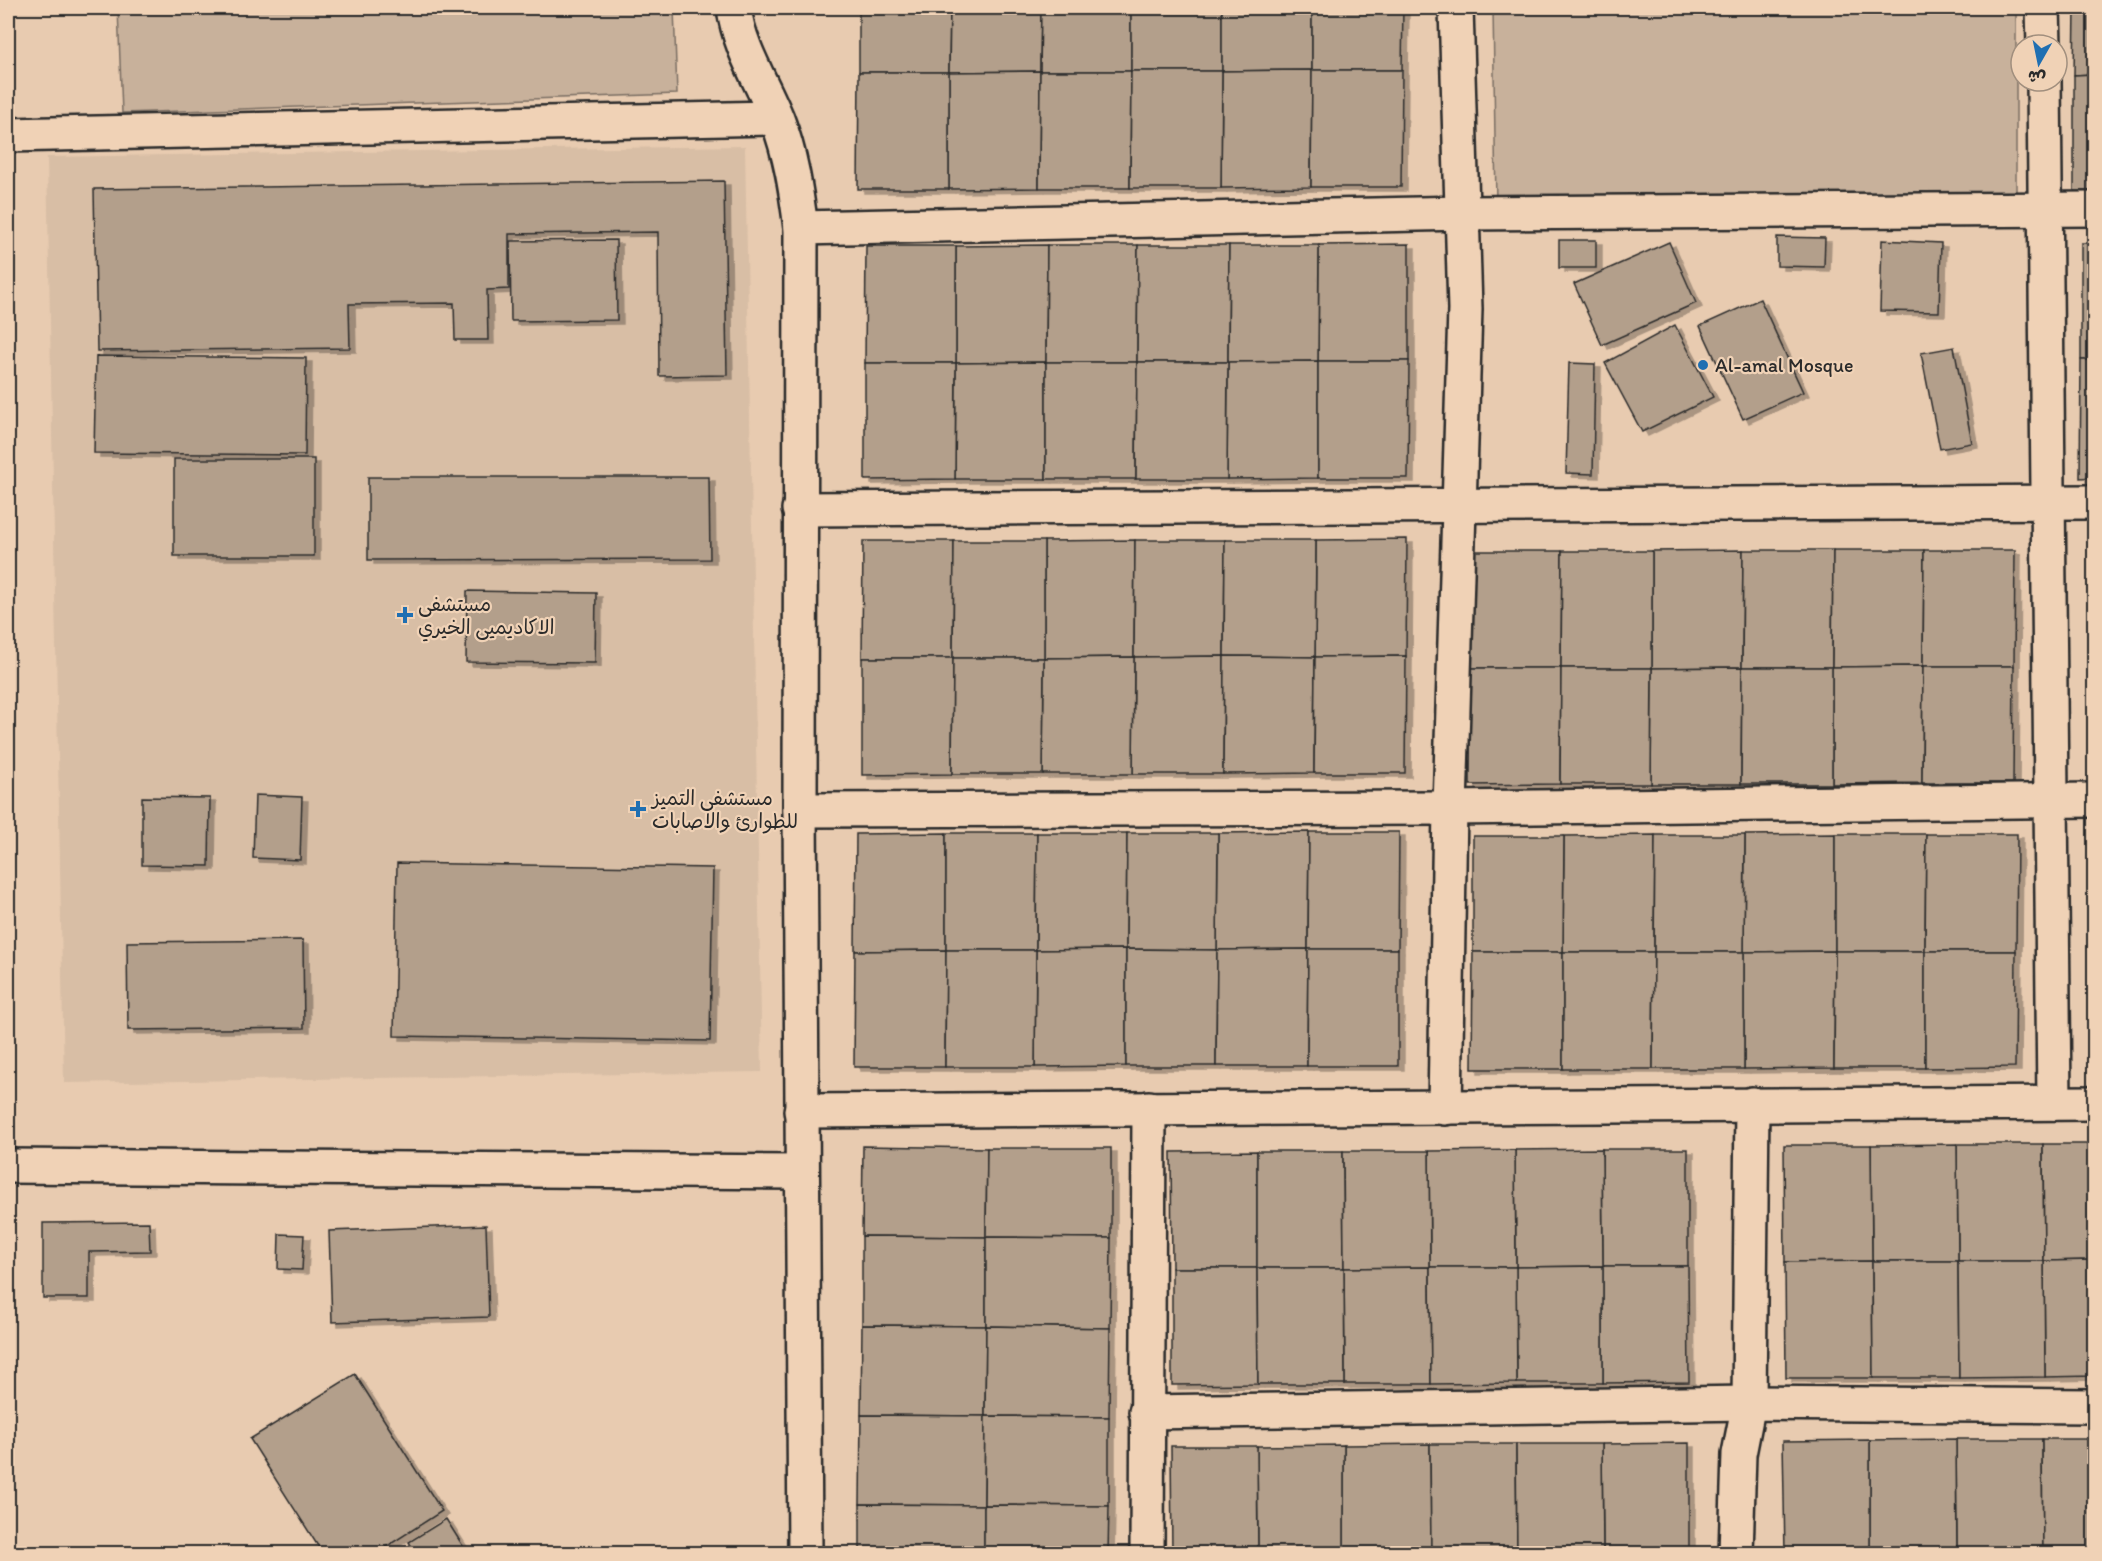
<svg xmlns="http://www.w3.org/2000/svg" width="2102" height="1561" font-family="Itim,'Playpen Sans Arabic',sans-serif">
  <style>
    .built { fill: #d8bea5 }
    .green { fill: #c8b19b; stroke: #7a6e63; stroke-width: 1.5 }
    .building { fill: #b39f8b; stroke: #2b2b2b; stroke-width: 1.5; filter: url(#shadow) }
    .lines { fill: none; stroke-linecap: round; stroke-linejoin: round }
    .minor-casing { stroke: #2b2b2b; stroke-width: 38 }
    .minor { stroke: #f0d2b6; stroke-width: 33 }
    .poi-dot { fill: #1f6fb2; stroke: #f0d2b6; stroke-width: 2 }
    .labels { text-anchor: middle; stroke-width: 4.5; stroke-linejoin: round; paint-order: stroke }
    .poi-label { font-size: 20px; fill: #2b2b2b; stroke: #f0d2b6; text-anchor: start }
  </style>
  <defs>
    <filter id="shadow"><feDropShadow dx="6" dy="4" stdDeviation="0" flood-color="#0004"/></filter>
  </defs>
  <rect width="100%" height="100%" fill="#e8cbb0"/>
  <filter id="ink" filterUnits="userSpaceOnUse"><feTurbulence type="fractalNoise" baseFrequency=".0167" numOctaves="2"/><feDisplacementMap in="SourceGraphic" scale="12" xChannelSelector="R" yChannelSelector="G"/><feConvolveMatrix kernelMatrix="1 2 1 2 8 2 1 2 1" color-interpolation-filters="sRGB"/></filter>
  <g filter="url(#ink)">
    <!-- built -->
    <path class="built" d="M745 146 762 1072 64 1083 47 157Z"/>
    <!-- green -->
    <g class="green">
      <path d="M118 8H674L677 94 122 113Z"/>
      <path d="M1493 8H2016V199L1496 204Z"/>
    </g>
    <!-- building -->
    <g class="building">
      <path d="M859 8H950L949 72H859Z"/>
      <path d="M950 8H1041L1040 71 949 72Z"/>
      <path d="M1041 8H1131V71H1040Z"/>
      <rect x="1131" y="8" width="91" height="63"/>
      <path d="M1222 8H1312V70L1222 71Z"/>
      <path d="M1312 8H1403L1402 70H1312Z"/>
      <path d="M2075 8H2094V74L2074 75Z"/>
      <path d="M1312 70 1311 187 1221 188 1222 71Z"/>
      <path d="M1312 70H1402L1401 187H1311Z"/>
      <path d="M1040 71 1039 188 949 189V72Z"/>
      <path d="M1040 71H1131L1130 188H1039Z"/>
      <path d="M1131 71H1222L1221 188H1130Z"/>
      <path d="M859 72H949V189H858Z"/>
      <path d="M2094 74V191H2074V75Z"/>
      <path d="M724 181 727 375 659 376 658 232 509 234V289L487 290 488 340H455L454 303 349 304 350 348 97 351 94 189Z"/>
      <path d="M1777 237 1825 238 1824 267 1777 266Z"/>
      <path d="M616 240 617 320 511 321 510 241Z"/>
      <rect x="1559" y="240" width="37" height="28"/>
      <path d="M1882 240 1941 243 1939 312 1880 311Z"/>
      <path d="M1669 242 1696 303 1602 345 1574 284Z"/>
      <rect x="2081" y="243" width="13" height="117"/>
      <path d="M1409 244V361H1318L1319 245Z"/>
      <path d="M1047 245 1046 362 956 363V246Z"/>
      <path d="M1047 245H1138L1137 362H1046Z"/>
      <path d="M1138 245H1229L1228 362H1137Z"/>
      <path d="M1229 245H1319L1318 361 1228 362Z"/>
      <path d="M866 246H956V363H865Z"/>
      <path d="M1760 299 1803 392 1743 419 1700 326Z"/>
      <path d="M1675 325 1713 397 1642 432 1605 363Z"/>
      <path d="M1954 347 1972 443 1940 449 1921 353Z"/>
      <path d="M96 356 306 358 305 455 94 453Z"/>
      <path d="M2081 360H2094V477L2080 478Z"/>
      <path d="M1318 361V478L1227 479 1228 362Z"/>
      <path d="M1318 361H1409L1408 478H1318Z"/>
      <path d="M1046 362V479H955L956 363Z"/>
      <path d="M1046 362H1137L1136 479H1046Z"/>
      <path d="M1137 362H1228L1227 479H1136Z"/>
      <path d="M865 363H956L955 479 865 480Z"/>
      <path d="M1569 363 1595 364 1593 474 1566 473Z"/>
      <rect x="174" y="459" width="140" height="97"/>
      <path d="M368 477H709L710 559 368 560Z"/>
      <path d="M1407 539 1406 656 1315 657 1316 540Z"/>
      <path d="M1135 540 1134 657 1044 658V541Z"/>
      <path d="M1135 540H1225L1224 656 1134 657Z"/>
      <path d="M1225 540H1316L1315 657 1224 656Z"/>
      <path d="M863 541H954L953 658H862Z"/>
      <path d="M954 541H1044V658H953Z"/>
      <path d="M1743 550 1742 667 1652 668V551Z"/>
      <path d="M1743 550H1833L1832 667H1742Z"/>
      <path d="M1833 550H1924L1923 666 1832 667Z"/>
      <path d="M1924 550H2015L2014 666H1923Z"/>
      <path d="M1471 551H1562L1561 668H1470Z"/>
      <path d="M1562 551H1652V668H1561Z"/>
      <path d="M467 591 596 593 595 663 466 662Z"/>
      <path d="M2094 653V770H2093Z"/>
      <path d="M1224 656 1223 774H1133L1134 657Z"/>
      <path d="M1224 656 1315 657 1314 773 1223 774Z"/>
      <path d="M1406 656 1405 773H1314L1315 657Z"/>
      <path d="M1134 657 1133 774H1043L1044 658Z"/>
      <path d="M862 658H953L952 774 862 775Z"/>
      <path d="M953 658H1044L1043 774H952Z"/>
      <path d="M1923 666 1922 783 1832 784V667Z"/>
      <path d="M1923 666H2014L2013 783H1922Z"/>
      <path d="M1742 667 1741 784H1651L1652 668Z"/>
      <path d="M1742 667H1832V784H1741Z"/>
      <path d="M1470 668H1561L1560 784 1470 785Z"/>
      <path d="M1561 668H1652L1651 784H1560Z"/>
      <path d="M255 795 302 797 300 860 253 858Z"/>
      <path d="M142 797 210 798 209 866 142 865Z"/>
      <path d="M1309 832 1308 949 1217 950 1218 833Z"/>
      <path d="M1309 832H1399L1398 949H1308Z"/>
      <path d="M946 833V950L855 951 856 834Z"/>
      <path d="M946 833H1037L1036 950H946Z"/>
      <path d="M1037 833H1127L1126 949 1036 950Z"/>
      <path d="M1127 833H1218L1217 950 1126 949Z"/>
      <path d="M1835 834V951L1744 952 1745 835Z"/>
      <path d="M1835 834H1926L1925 951H1835Z"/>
      <path d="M1926 834H2017L2016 951H1925Z"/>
      <path d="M1655 835 1654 952H1563L1564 836Z"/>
      <path d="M1655 835H1745L1744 952H1654Z"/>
      <path d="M1473 836H1564L1563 952H1473Z"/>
      <path d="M397 863 713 868 710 1041 394 1036Z"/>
      <path d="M303 940 304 1028 128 1030 127 942Z"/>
      <path d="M1126 949V1066L1035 1067 1036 950Z"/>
      <path d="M1126 949 1217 950 1216 1066H1126Z"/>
      <path d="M1308 949 1307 1066H1216L1217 950Z"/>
      <path d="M1308 949H1398V1066H1307Z"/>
      <path d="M946 950 945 1067H854L855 951Z"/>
      <path d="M946 950H1036L1035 1067H945Z"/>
      <path d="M1835 951 1834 1068 1744 1069V952Z"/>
      <path d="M1835 951H1925V1068H1834Z"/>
      <path d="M1925 951H2016L2015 1067 1925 1068Z"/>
      <path d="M1473 952H1563V1069H1472Z"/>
      <path d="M1563 952H1654L1653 1069H1563Z"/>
      <path d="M1654 952H1744V1069H1653Z"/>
      <path d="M1957 1144H2043L2044 1261H1958Z"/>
      <path d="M1957 1144 1958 1261H1872L1871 1145Z"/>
      <path d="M2043 1144H2094V1260L2044 1261Z"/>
      <path d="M1784 1145H1871L1872 1261 1785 1262Z"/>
      <path d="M863 1146 987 1148 986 1237 862 1236Z"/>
      <path d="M987 1148H1111V1238L986 1237Z"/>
      <path d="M1602 1149H1688V1266H1603Z"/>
      <path d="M1602 1149 1603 1266 1516 1267 1515 1150Z"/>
      <path d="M1515 1150 1516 1267H1430L1429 1151Z"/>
      <path d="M1257 1151V1268H1172L1171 1152Z"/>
      <path d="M1257 1151H1343L1344 1268H1257Z"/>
      <path d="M1343 1151H1429L1430 1267 1344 1268Z"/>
      <path d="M149 1222 150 1251 89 1252V1298H43V1223Z"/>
      <path d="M486 1225 489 1317 332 1322 329 1231Z"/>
      <path d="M279 1234 304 1235 302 1270 278 1269Z"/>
      <path d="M862 1236 986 1237V1326L862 1325Z"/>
      <path d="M986 1237 1111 1238 1110 1328 986 1326Z"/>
      <path d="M2094 1260V1376L2045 1377 2044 1261Z"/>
      <path d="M1872 1261 1873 1378H1786L1785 1262Z"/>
      <path d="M1872 1261H1958L1959 1378H1873Z"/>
      <path d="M1958 1261H2044L2045 1377 1959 1378Z"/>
      <path d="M1603 1266H1688L1689 1382 1603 1383Z"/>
      <path d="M1603 1266V1383H1517L1516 1267Z"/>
      <path d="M1430 1267 1431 1384H1345L1344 1268Z"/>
      <path d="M1430 1267H1516L1517 1383 1431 1384Z"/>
      <path d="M1172 1268H1257L1258 1384 1172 1385Z"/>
      <path d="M1257 1268H1344L1345 1384H1258Z"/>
      <path d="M862 1325 986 1326 985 1416 861 1415Z"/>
      <path d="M986 1326 1110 1328 1109 1417 985 1416Z"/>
      <path d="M355 1374 442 1511 375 1554H323L250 1439Z"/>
      <path d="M861 1415 985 1416 984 1505 860 1504Z"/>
      <path d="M985 1416 1109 1417V1506L984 1505Z"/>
      <path d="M1956 1439H2042L2043 1554H1957Z"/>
      <path d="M1956 1439 1957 1554H1870V1440Z"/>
      <path d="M2042 1439H2094V1554H2043Z"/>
      <path d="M1870 1440V1554H1785L1783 1441Z"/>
      <path d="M1689 1443V1554H1603L1602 1444Z"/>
      <path d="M1430 1444 1431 1554H1344V1445Z"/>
      <path d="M1430 1444H1516L1517 1554H1431Z"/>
      <path d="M1516 1444H1602L1603 1554H1517Z"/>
      <path d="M1344 1445V1554H1258L1257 1446Z"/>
      <path d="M1171 1446H1257L1258 1554H1172Z"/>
      <path d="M860 1504 984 1505V1554H860Z"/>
      <path d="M984 1505 1109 1506 1108 1554H984Z"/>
      <path d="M446 1519 468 1554H416L409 1542Z"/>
    </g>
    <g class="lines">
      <!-- minor casing -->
      <g class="minor-casing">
        <g id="minor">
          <path d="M734 8C739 48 762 82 777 119 791 155 796 190 801 228L800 810 805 1554"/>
          <path d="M2043 8 2044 45"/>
          <path d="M2044 81 2054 1103"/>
          <path d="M8 135 776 118"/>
          <path d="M801 228 1463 213 2094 209"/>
          <path d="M799 509 2094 502"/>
          <path d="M800 810 1450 808 2094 800"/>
          <path d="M1445 1108 1450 808 1465 309 1456 8"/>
          <path d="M801 1111 2094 1103"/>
          <path d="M8 1166 801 1172"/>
          <path d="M1146 1412 1749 1403 2094 1406"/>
          <path d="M1147 1554 1149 1108"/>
          <path d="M1736 1554 1739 1454 1749 1403 1752 1104"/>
        </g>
      </g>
      <!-- minor -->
      <use href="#minor" class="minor"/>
    </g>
  </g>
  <!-- markers -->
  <g class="poi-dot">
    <circle cx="1703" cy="365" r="6"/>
    <path d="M402 606h6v6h6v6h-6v6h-6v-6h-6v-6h6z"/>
    <path d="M635 800h6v6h6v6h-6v6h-6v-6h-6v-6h6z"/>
  </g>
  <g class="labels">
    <!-- poi labels -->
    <g class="poi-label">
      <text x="1715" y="372">Al-amal Mosque</text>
      <text x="418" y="611">مستشفى<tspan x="418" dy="23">الاكاديميى الخيري</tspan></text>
      <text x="652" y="805">مستشفى التميز<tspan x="652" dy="23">للطوارئ والاصابات</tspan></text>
    </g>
  </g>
  <!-- margin -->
  <rect width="2102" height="1561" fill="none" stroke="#f0d2b6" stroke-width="30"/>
  <rect x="15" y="15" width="2072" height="1531" fill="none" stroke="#2b2b2b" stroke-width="2" filter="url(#ink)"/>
  <!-- north arrow -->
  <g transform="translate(2039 63) rotate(189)"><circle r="28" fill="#f0d2b6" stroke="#a18f7e" stroke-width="1.5"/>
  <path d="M0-4.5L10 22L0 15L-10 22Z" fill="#1f6fb2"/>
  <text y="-9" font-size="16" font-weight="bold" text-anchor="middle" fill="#2b2b2b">ش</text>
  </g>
</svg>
